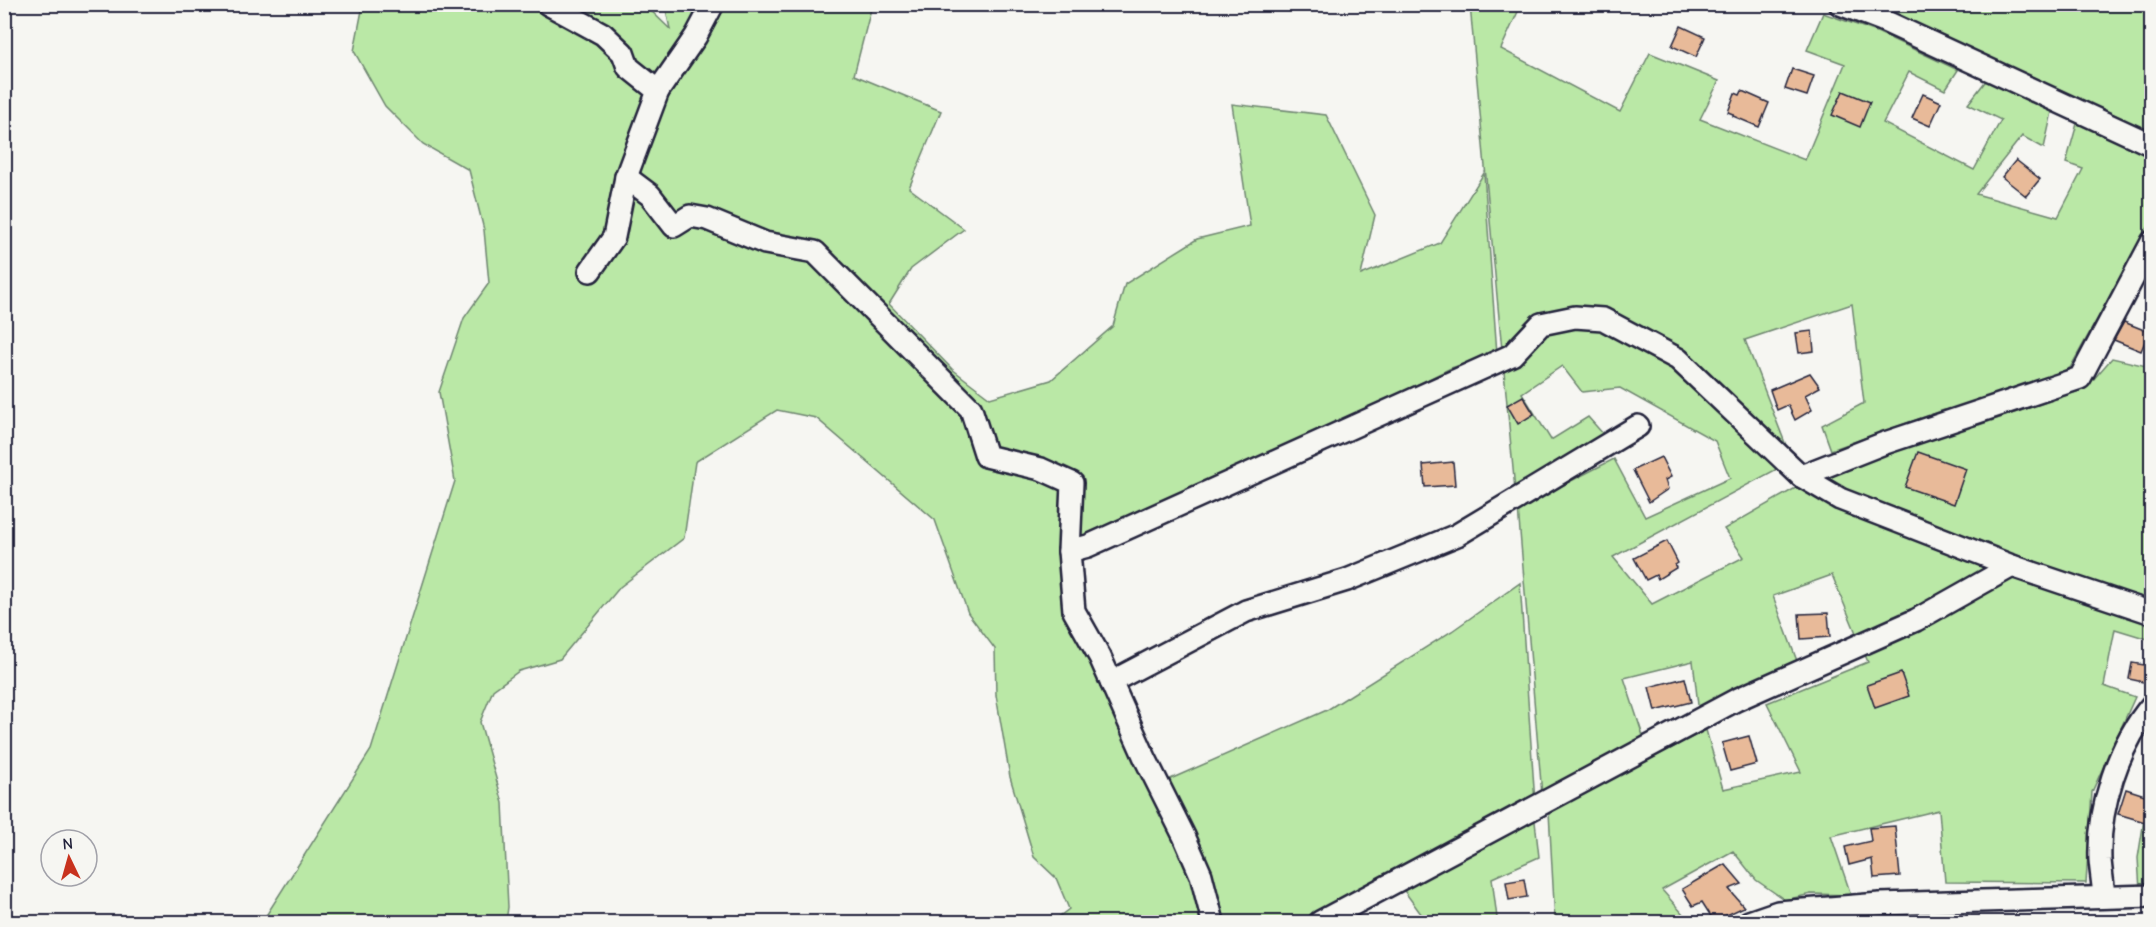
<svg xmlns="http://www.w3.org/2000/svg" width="2156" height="927" font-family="'Comic Neue',sans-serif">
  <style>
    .green { fill: #bae8a6; stroke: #6e8570; stroke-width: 1.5 }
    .building { fill: #e8ba99; stroke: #22223b; stroke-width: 1.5 }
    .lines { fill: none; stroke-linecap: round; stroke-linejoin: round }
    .minor-casing { stroke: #22223b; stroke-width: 26 }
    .minor { stroke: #f6f6f2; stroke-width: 21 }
  </style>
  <rect width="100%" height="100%" fill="#f6f6f2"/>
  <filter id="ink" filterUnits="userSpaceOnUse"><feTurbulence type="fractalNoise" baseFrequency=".0167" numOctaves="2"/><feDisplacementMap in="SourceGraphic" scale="12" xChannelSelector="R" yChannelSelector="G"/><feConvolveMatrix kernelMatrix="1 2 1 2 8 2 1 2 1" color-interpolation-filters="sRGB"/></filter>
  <g filter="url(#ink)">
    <!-- green -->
    <g class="green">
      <path d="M363 5H645L670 29 665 5H872L854 75 941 111 909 188 964 229 911 269 889 304 952 369 990 398 1051 380 1113 326 1125 284 1197 239 1250 226 1232 104 1326 115 1375 215 1361 275 1440 243 1484 173 1497 354 1451 368 1241 472 1063 551V611L1103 679 1178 839 1205 922H1052L1069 909 1056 878 1034 857 1010 777 996 695 995 649 968 613 935 520 816 418 777 410 695 462 684 538 620 587 560 659 519 671 493 690 480 722 503 803 508 907 506 922H262L371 750 455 481 439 392 464 318 489 283 484 230 469 170 423 144 385 106 354 51Z"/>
      <path d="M1470 5H1521L1501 49 1620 112 1650 53 1719 81 1700 119 1805 160 1845 64 1807 50 1823 13 1877 32 1958 70 1945 90 1909 72 1883 123 1974 170 2001 120 1968 104 1988 78 2052 112 2044 148 2022 136 1976 194 2058 217 2083 169 2066 163 2078 120 2151 155V222L2070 368 1977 406 1944 410 1831 450 1822 425 1864 403 1852 304 1745 340 1792 461 1613 557 1652 604 1744 557 1724 529 1820 474 1950 428 1979 425 2085 389 2112 358 2151 367V640L2115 629 2104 686 2135 697 2092 792 2086 883 1945 882 1939 810 1831 836 1851 895 1811 894 1785 900 1756 880 1733 851 1662 890 1690 922H1555L1549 812 1706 730 1723 789 1801 772 1767 703 1868 662 1832 575 1773 596 1797 661 1699 714 1693 661 1624 678 1645 742 1542 795 1518 508 1614 459 1645 517 1730 478 1715 441 1620 388 1582 392 1562 366 1522 393 1551 440 1588 417 1605 436 1515 490Z"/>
      <path d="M1871 5H2151V136Z"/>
      <path d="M1520 583 1535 803 1533 804 1539 857 1492 878 1497 918 1488 922H1427L1394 877 1309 922H1223L1221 902 1166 781 1327 710 1452 631Z"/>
      <path d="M2144 820 2151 823 2152 907H2141L2138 858Z"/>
      <path d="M1876 914 2037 922H1808Z"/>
    </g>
    <!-- building -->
    <g class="building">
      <path d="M1681 26 1705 37 1696 57 1672 46Z"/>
      <path d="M1792 69 1814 76 1807 96 1785 89Z"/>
      <path d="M1742 91 1769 103 1759 127 1733 116V114L1728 112 1735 93 1740 95Z"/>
      <path d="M1843 91 1870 102 1860 127 1832 115Z"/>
      <path d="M1923 94 1941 102 1930 126 1912 118Z"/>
      <path d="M2016 160 2040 179 2026 196 2002 177Z"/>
      <path d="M2124 322 2149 332 2141 351 2114 340Z"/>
      <path d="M1812 331 1814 351 1799 353 1796 333Z"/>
      <path d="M1810 373 1820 387 1805 395 1812 410 1795 420 1788 405 1777 410 1770 390Z"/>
      <path d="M1523 396 1534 414 1518 424 1507 405Z"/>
      <path d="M1918 452 1966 469 1954 504 1905 487Z"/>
      <path d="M1661 457 1671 477 1665 480 1668 489 1649 502 1633 470Z"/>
      <path d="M1453 462 1455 485 1425 487 1423 465Z"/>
      <path d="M1667 541 1678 563 1675 565 1676 568 1658 579 1656 575 1646 580 1634 558Z"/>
      <path d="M1828 613 1830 637 1801 639 1799 614Z"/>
      <path d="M2132 663 2151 666 2148 683 2129 679Z"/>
      <path d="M1901 673 1909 696 1875 708 1867 685Z"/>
      <path d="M1685 678 1691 702 1655 711 1649 687Z"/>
      <path d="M1749 736 1757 764 1730 771 1722 743Z"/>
      <path d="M2126 789 2151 797 2145 822 2118 814Z"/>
      <path d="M1895 826 1900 876 1874 878 1872 859 1849 865 1845 847 1871 841 1869 828Z"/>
      <path d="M1725 864 1742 884 1729 889 1744 907 1714 921 1702 902 1693 906 1682 889Z"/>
      <path d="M1524 879 1527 897 1509 900 1506 882Z"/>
    </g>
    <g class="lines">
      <!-- minor casing -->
      <g class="minor-casing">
        <g id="minor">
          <path d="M548 4 603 34 623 53 628 67 658 91 626 177 614 237 590 271"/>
          <path d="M1840 4 1882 20 2152 145"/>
          <path d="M658 91 696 36 713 4"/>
          <path d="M626 177 650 195 674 226 690 216 707 219 765 243 815 252 971 409 986 456 1041 469 1072 483 1069 551 1074 611 1100 657 1145 758 1184 836 1201 875 1213 922"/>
          <path d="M1801 476 1882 444 2080 378 2152 242"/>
          <path d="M1069 551 1088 546 1512 355 1541 324 1575 317 1603 319 1678 359 1801 476 1840 499 2012 566 2152 613"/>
          <path d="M1111 682 1246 611 1347 580 1457 535 1638 426"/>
          <path d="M2104 896C2103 884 2101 872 2100 860 2098 808 2118 745 2152 705"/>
          <path d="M1320 922 1736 700 1916 620 2012 566"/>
          <path d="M1749 922 1778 912 1880 904 2152 896"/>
        </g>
      </g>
      <!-- minor -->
      <use href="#minor" class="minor"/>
    </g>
  </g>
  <!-- margin -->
  <rect width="2156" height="927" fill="none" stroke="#f6f6f2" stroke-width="24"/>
  <rect x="12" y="12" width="2132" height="903" fill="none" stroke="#22223b" stroke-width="2" filter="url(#ink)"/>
  <!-- north arrow -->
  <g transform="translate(69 858) rotate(355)"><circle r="28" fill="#f6f6f2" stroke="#a1a1a9" stroke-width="1.5"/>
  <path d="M0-4.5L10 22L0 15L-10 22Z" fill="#c8321e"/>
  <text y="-9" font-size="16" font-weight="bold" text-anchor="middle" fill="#22223b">N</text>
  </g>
</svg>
